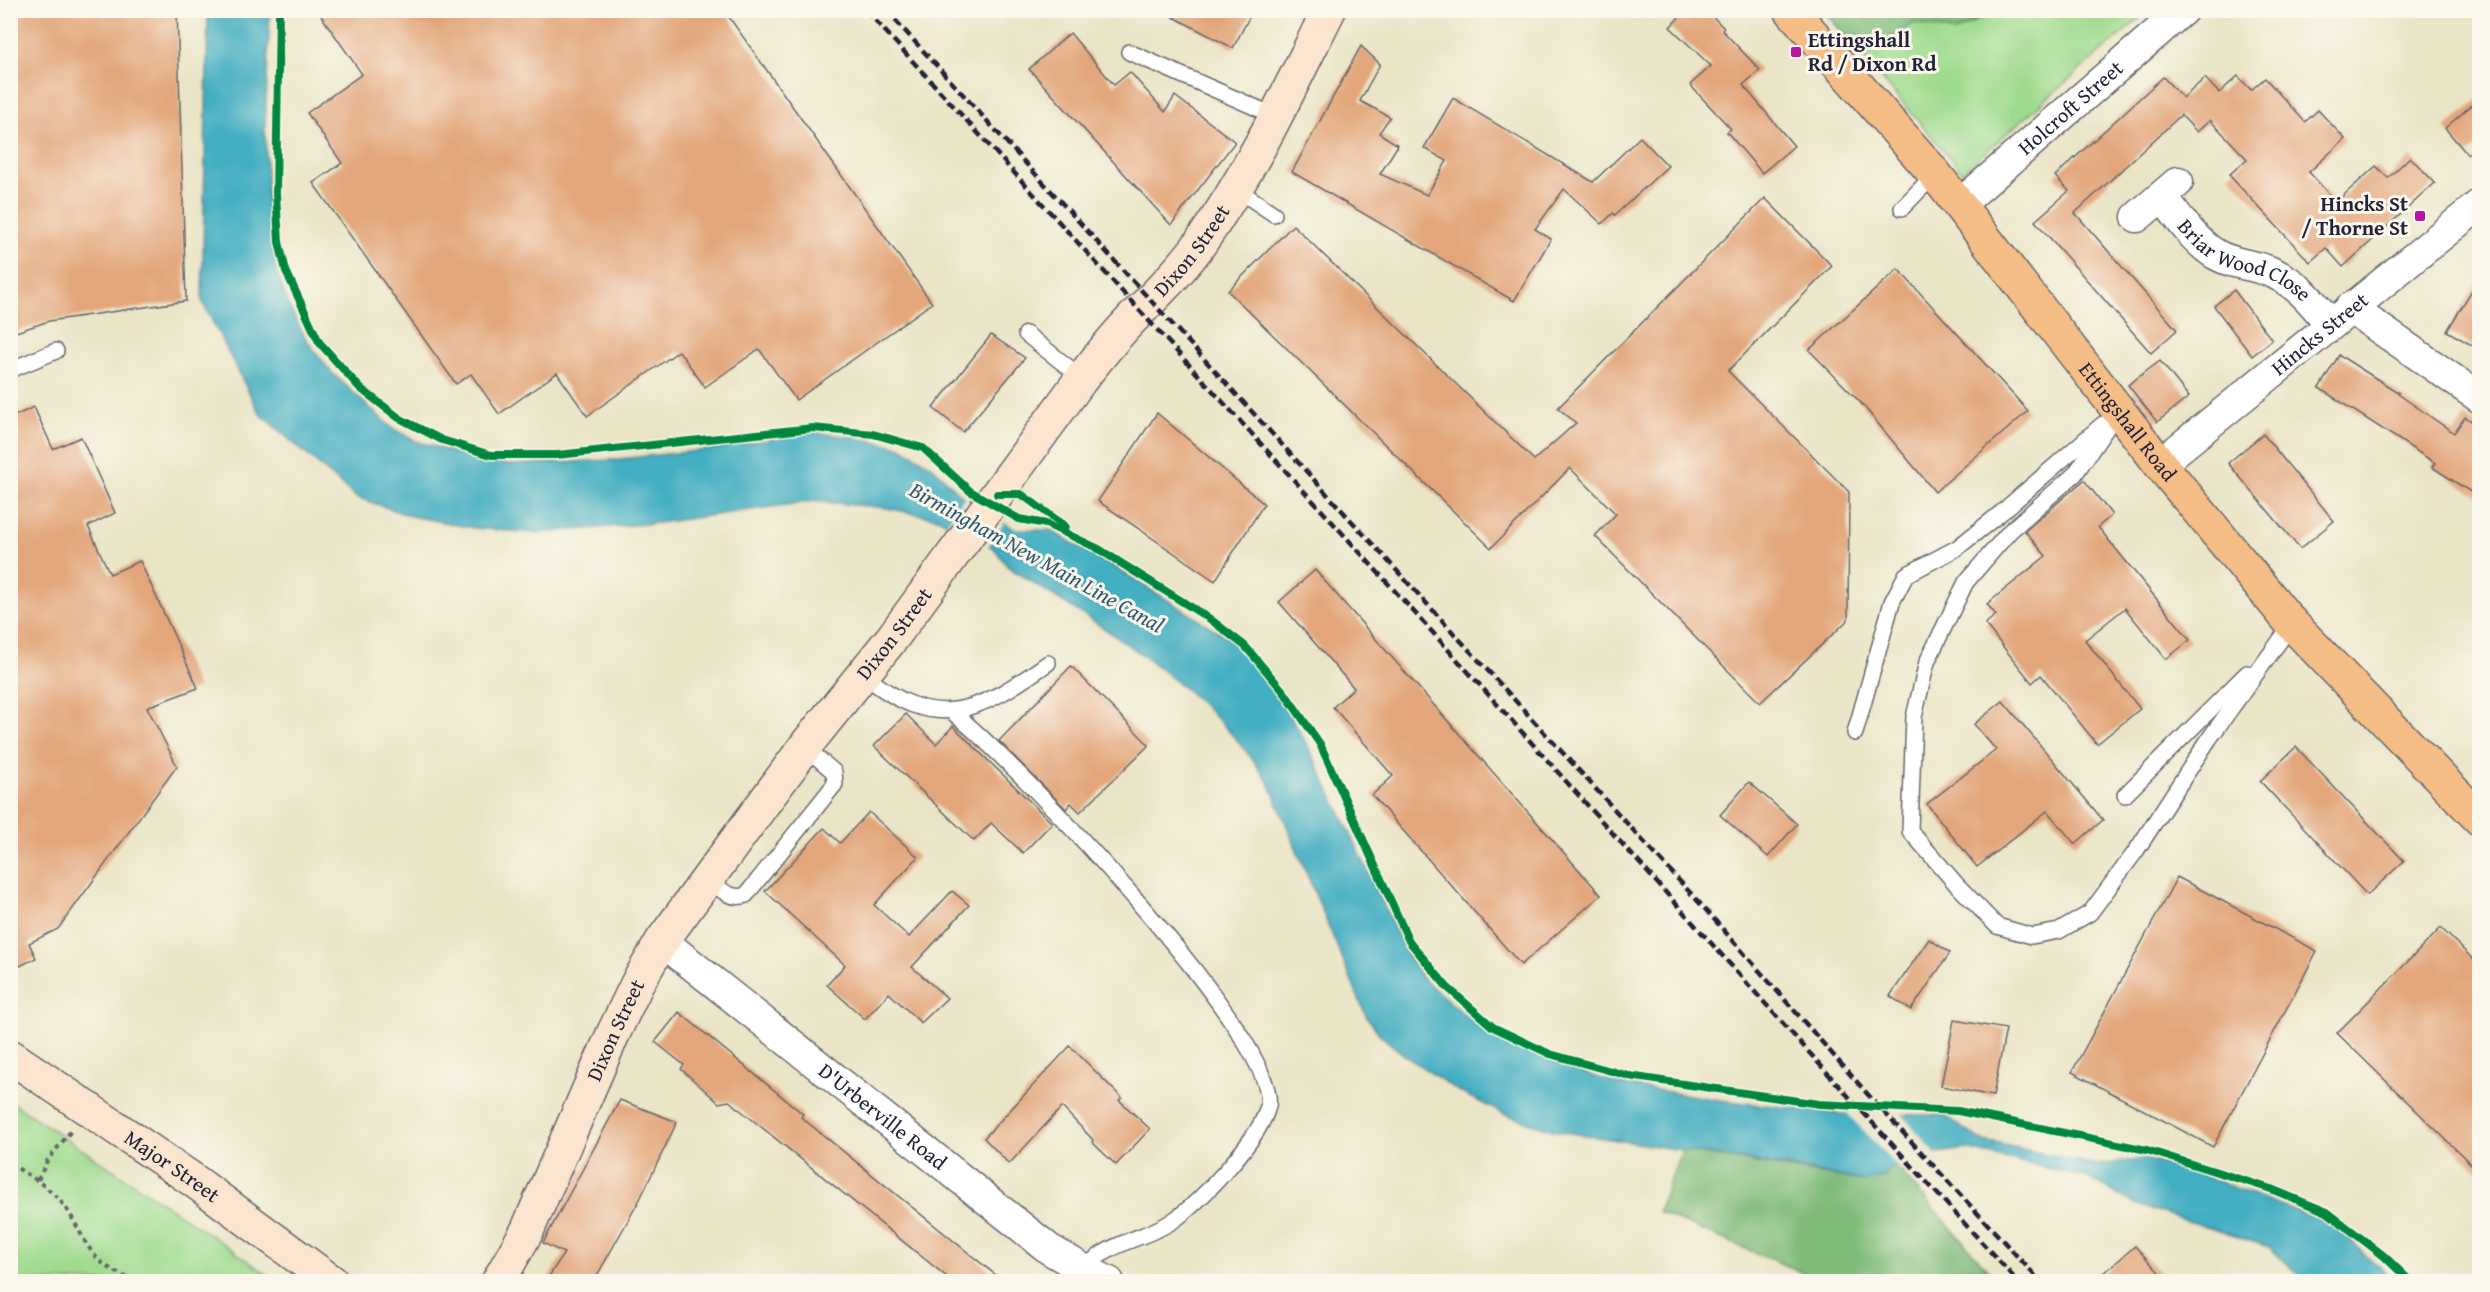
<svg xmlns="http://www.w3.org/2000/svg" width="2490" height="1292" font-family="'Gentium Book Plus',serif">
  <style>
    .green { fill: #9fdb8e; stroke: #607e64; stroke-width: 1.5 }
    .forest { fill: #7fbb79; stroke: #506e5a; stroke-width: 1.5 }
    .water { fill: #42aec1; stroke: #32687e; stroke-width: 1.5 }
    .pier { fill: #eae5c6 }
    .building { fill: #e2a67a }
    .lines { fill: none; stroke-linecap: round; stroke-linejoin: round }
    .lane-casing { stroke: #68666c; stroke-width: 18 }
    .street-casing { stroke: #68666c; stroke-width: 33 }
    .secondary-casing { stroke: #68666c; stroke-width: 36 }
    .primary-casing { stroke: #68666c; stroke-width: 36 }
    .path { stroke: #68666c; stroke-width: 4; stroke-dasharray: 4.5 4.5; stroke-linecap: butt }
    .lane { stroke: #fff; stroke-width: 15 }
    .street { stroke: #fff; stroke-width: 30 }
    .secondary { stroke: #fbe5cf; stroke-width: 33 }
    .primary { stroke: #f6be87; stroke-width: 33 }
    .rail { stroke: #22223b; stroke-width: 4.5; stroke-dasharray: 9 4.5; stroke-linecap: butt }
    .cycleway-casing { stroke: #fbf7ec; stroke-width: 11 }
    .cycleway { stroke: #00873e; stroke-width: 8 }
    .poi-dot { fill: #b5179e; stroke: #fbf7ec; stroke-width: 2 }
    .labels { text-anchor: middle; stroke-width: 6; stroke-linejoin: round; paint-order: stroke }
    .poi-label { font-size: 21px; font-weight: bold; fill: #22223b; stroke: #fbf7ec; text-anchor: start }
    .street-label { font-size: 21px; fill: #22223b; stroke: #fbf7ec }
    .water-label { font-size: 22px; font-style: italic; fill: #2f5a71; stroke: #fbf7ec }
  </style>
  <rect width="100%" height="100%" fill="#fbf7ec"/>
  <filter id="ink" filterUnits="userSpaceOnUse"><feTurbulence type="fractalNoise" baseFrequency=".0167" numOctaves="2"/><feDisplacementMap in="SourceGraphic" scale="12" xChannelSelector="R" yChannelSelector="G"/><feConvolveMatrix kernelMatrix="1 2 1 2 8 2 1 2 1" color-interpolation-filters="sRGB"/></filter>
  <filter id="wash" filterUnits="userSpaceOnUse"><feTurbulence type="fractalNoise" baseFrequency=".008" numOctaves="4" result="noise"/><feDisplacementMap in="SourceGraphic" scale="24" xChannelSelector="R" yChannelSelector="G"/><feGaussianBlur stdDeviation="1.35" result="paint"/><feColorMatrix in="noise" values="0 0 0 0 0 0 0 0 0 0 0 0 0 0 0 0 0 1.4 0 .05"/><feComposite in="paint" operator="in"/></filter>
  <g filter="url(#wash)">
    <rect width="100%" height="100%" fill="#eae5c6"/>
    <!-- green -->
    <g class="green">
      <path d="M1824 11H2148L1962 172Z"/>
      <path d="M11 1102 227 1246 276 1281H11Z"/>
    </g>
    <!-- forest -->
    <g class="forest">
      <path d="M1824 11H1994L1955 32 1914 23 1863 56Z"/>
      <path d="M1682 1150 1863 1181 1896 1166 1998 1281H1823L1658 1212Z"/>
    </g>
    <!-- water -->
    <path class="water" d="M208 11H270L265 127 268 217 276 270 289 306 306 339 331 372 392 428 416 441 462 455 508 465 609 460 715 449 811 432 853 437 901 447 932 466 963 497 1014 529 1050 530 1116 568 1227 637 1268 677 1309 748 1348 828 1405 951 1423 979 1477 1025 1510 1043 1572 1069 1618 1084 1727 1101 1843 1114 1945 1115 1980 1140 2097 1165 2144 1159 2193 1172 2331 1224 2395 1281H2306L2269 1247 2135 1204 2089 1178 1966 1149 1937 1153 1889 1169 1884 1177 1864 1181 1785 1166 1552 1130 1502 1113 1458 1091 1404 1055 1380 1035 1366 1016 1269 783C1206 685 1103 628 1007 566L995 549 938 518 887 508 814 501 658 523 536 533 474 528 411 516 356 497 260 414 202 301Z"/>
    <!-- pier -->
    <g class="pier">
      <path d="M966 495 1006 520 987 548 945 526Z"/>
      <path d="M1845 1111 1901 1113 1937 1156 1899 1169Z"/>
    </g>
    <g id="blocks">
      <!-- building -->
      <g class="building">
        <path d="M10 10H177L186 301 49 321 10 334Z"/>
        <path d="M317 10H724L932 303 796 400 759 349 705 387 679 351 587 416 557 373 499 414 471 374 456 384 313 183 342 163 307 113 362 74Z"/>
        <path d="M1160 10H1253L1233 48Z"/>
        <path d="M1686 10H1706L1724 28 1722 30 1760 70 1743 85 1794 146 1762 173 1727 132 1731 129 1690 85 1711 66 1670 27Z"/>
        <path d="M1070 33 1114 85 1130 72 1165 112 1175 96 1235 142 1171 225 1029 69Z"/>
        <path d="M1361 46 1380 64 1360 101 1390 117 1379 133 1398 145 1380 174 1427 195 1447 161 1424 148 1453 98 1593 182 1640 137 1668 166 1615 215 1613 213 1602 224 1564 189 1535 229 1551 239 1514 301 1292 172Z"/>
        <path d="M2238 76 2251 90 2265 78 2305 122 2318 110 2345 139 2309 172 2336 202 2376 166 2388 178 2410 157 2435 183 2343 267 2326 248 2310 262 2229 175 2247 159 2210 120 2197 132 2181 115 2075 213 2177 330 2151 353 2035 221 2069 191 2055 176 2163 77 2183 98 2205 78 2219 93Z"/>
        <path d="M2480 98V143L2467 154 2445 128Z"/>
        <path d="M1765 198 1832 266 1728 371 1849 492 1848 620 1760 703 1595 536 1616 514 1570 468 1491 548 1228 291 1293 225 1534 460 1576 423 1558 408Z"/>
        <path d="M1898 269 2028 411 1935 492 1861 403 1809 350Z"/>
        <path d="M2480 277V350L2447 331Z"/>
        <path d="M2234 290 2272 340 2252 356 2214 306Z"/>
        <path d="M991 335 1025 358 963 432 933 408Z"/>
        <path d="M2339 355 2399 393 2398 394 2454 433 2465 417 2480 426V498L2432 467 2435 463 2319 388Z"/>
        <path d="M2160 361 2189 397 2157 422 2128 385Z"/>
        <path d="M34 407 53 449 81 437 115 513 88 526 110 574 140 561 198 688 147 707 177 766 58 929 29 943 36 958 10 971V418Z"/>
        <path d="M1157 413 1264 504 1215 581 1098 501Z"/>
        <path d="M2263 434 2334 521 2300 549 2228 463Z"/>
        <path d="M2084 480 2112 515 2098 527 2190 640 2166 659 2125 608 2085 640 2140 709 2097 744 2041 675 2032 683 1985 624 1996 615 1987 604 2046 556 2025 531Z"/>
        <path d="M1315 570 1601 895 1521 965 1372 795 1393 776 1333 707 1354 688 1279 602Z"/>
        <path d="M1071 666 1149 745 1080 812 1071 803 1066 809 999 741Z"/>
        <path d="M2003 701 2103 820 2075 844 2047 811 1977 867 1927 804 1996 750 1974 724Z"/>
        <path d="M906 714 936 744 953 726 1052 823 1023 853 991 823 974 841 874 746Z"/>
        <path d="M2296 747 2404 861 2367 895 2260 781Z"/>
        <path d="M1749 782 1797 824 1768 857 1720 815Z"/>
        <path d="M869 812 918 857 874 905 909 937 952 891 969 905 912 967 947 998 921 1023 889 993 865 1019 827 985 845 965 765 891 824 828 840 843Z"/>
        <path d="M2177 877 2317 951 2213 1147 2072 1072Z"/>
        <path d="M2441 928 2480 966V1173L2337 1033Z"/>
        <path d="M1929 939 1950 953 1911 1010 1890 996Z"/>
        <path d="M679 1012 803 1114 801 1117 1003 1281H952L729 1101 719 1103 681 1069 684 1065 655 1042Z"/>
        <path d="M1954 1020 2006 1029 1993 1096 1941 1086Z"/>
        <path d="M1070 1046 1122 1098 1119 1100 1150 1129 1116 1165 1092 1142 1093 1140 1062 1107 1009 1164 984 1138Z"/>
        <path d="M620 1100 677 1122 640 1199 594 1281H546L564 1253 543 1243Z"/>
        <path d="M2135 1246 2167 1281H2095Z"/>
      </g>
    </g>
  </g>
  <g filter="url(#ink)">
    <use href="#blocks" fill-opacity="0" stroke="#68666c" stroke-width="1.5"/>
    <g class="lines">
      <!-- lane casing -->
      <g class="lane-casing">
        <g id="lane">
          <path d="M1129 52 1275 116"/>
          <path d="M1235 188 1274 214"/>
          <path d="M1902 208 1935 174"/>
          <path d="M1026 334 1082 378"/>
          <path d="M10 370 56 351"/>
          <path d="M2119 410 2075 474 2010 531 1966 582 1927 662 1914 717 1910 831 1957 885 1997 926 2032 936 2059 931 2090 913 2136 851 2209 739 2292 624"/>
          <path d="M863 674C936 735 979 712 1048 663"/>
          <path d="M951 711C1010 756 1281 1039 1268 1106 1261 1138 1201 1201 1174 1220 1153 1235 1125 1239 1104 1253 1096 1257 1090 1264 1083 1269"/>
          <path d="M1855 733 1892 602 1906 575 1957 548 2002 512 2103 424"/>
          <path d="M2125 795 2247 673"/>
          <path d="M707 879C719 888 731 901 746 895L835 784 834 772 805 747"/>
        </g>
      </g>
      <!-- street casing -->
      <g class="street-casing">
        <g id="street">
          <path id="s1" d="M2162 196C2177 215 2193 240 2215 254 2230 263 2246 264 2263 269 2294 279 2311 300 2330 324"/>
          <path id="s2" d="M1959 205 2183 10"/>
          <path d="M2137 217 2178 182"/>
          <path d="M2350 308 2480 398"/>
          <path id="s3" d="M2160 464 2480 204"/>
          <path id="s4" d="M662 941 1049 1249 1083 1269 1109 1282"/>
        </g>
      </g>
      <!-- secondary casing -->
      <g class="secondary-casing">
        <g id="secondary">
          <path id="s5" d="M10 1056 193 1180 332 1282"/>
          <path id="s6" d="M498 1282 527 1231 613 1034 637 984 662 941 810 740 893 637 1082 378C1097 359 1112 340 1129 322 1153 297 1178 274 1199 245 1251 172 1289 90 1329 10"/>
        </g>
      </g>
      <!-- primary casing -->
      <g class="primary-casing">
        <g id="primary">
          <path id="s7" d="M1791 10 1935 174 2160 464 2292 624 2480 819"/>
        </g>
      </g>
      <!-- path -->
      <g class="path">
        <path d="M10 1164C30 1175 47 1186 62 1203 77 1221 83 1245 100 1261 110 1270 124 1276 136 1282"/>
        <path d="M38 1180 47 1161 71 1131"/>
      </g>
      <!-- lane -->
      <use href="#lane" class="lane"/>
      <!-- street -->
      <use href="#street" class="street"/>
      <!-- secondary -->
      <use href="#secondary" class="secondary"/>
      <!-- primary -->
      <use href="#primary" class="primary"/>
      <!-- rail -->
      <g class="rail">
        <path d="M866 10 1435 635 1849 1097 2018 1282"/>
        <path d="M886 10 1706 910 1871 1098 2041 1282"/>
      </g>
      <!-- cycleway casing -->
      <g class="cycleway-casing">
        <g id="cycleway">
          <path d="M279 10 276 194 279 242 286 271 319 342 360 388 399 418 442 440 491 455H557L813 428 873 434 923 448 970 491 1019 519 1046 524 1097 548 1210 619 1245 646 1284 692 1320 744 1409 941 1447 987 1493 1027 1550 1054 1629 1076 1819 1104 1958 1111 2147 1150 2271 1189 2327 1212 2384 1256 2411 1282"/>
          <path d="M997 494H1021L1065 526"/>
        </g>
      </g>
      <!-- cycleway -->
      <use href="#cycleway" class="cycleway"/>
    </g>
  </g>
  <!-- markers -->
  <g class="poi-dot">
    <rect x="1790" y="46" width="12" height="12" rx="3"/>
    <rect x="2414" y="210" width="12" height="12" rx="3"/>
  </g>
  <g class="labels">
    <!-- poi labels -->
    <g class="poi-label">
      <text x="1808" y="47">Ettingshall<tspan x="1808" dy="24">Rd / Dixon Rd</tspan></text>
      <text x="2408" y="211" text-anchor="end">Hincks St<tspan x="2408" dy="24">/ Thorne St</tspan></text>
    </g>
    <!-- street labels -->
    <g class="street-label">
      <text dy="7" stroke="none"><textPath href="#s2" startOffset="148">Holcroft Street</textPath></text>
      <text dy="7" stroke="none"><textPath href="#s6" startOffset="1250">Dixon Street</textPath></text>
      <text dy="7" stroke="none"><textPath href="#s1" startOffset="108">Briar Wood Close</textPath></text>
      <text dy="7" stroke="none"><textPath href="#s3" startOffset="206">Hincks Street</textPath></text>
      <text dy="7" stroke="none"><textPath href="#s7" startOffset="532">Ettingshall Road</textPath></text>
      <text dy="7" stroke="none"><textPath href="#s6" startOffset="764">Dixon Street</textPath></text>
      <text dy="7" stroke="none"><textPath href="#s6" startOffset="278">Dixon Street</textPath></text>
      <text dy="7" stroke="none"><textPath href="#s4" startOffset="282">D'Urberville Road</textPath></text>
      <text dy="7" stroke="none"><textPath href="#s5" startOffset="196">Major Street</textPath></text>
    </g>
    <!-- water labels -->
    <g class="water-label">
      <text transform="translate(1037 557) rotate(29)" y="8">Birmingham New Main Line Canal</text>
    </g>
  </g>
  <!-- margin -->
  <rect width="2490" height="1292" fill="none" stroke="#fbf7ec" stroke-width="36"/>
</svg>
